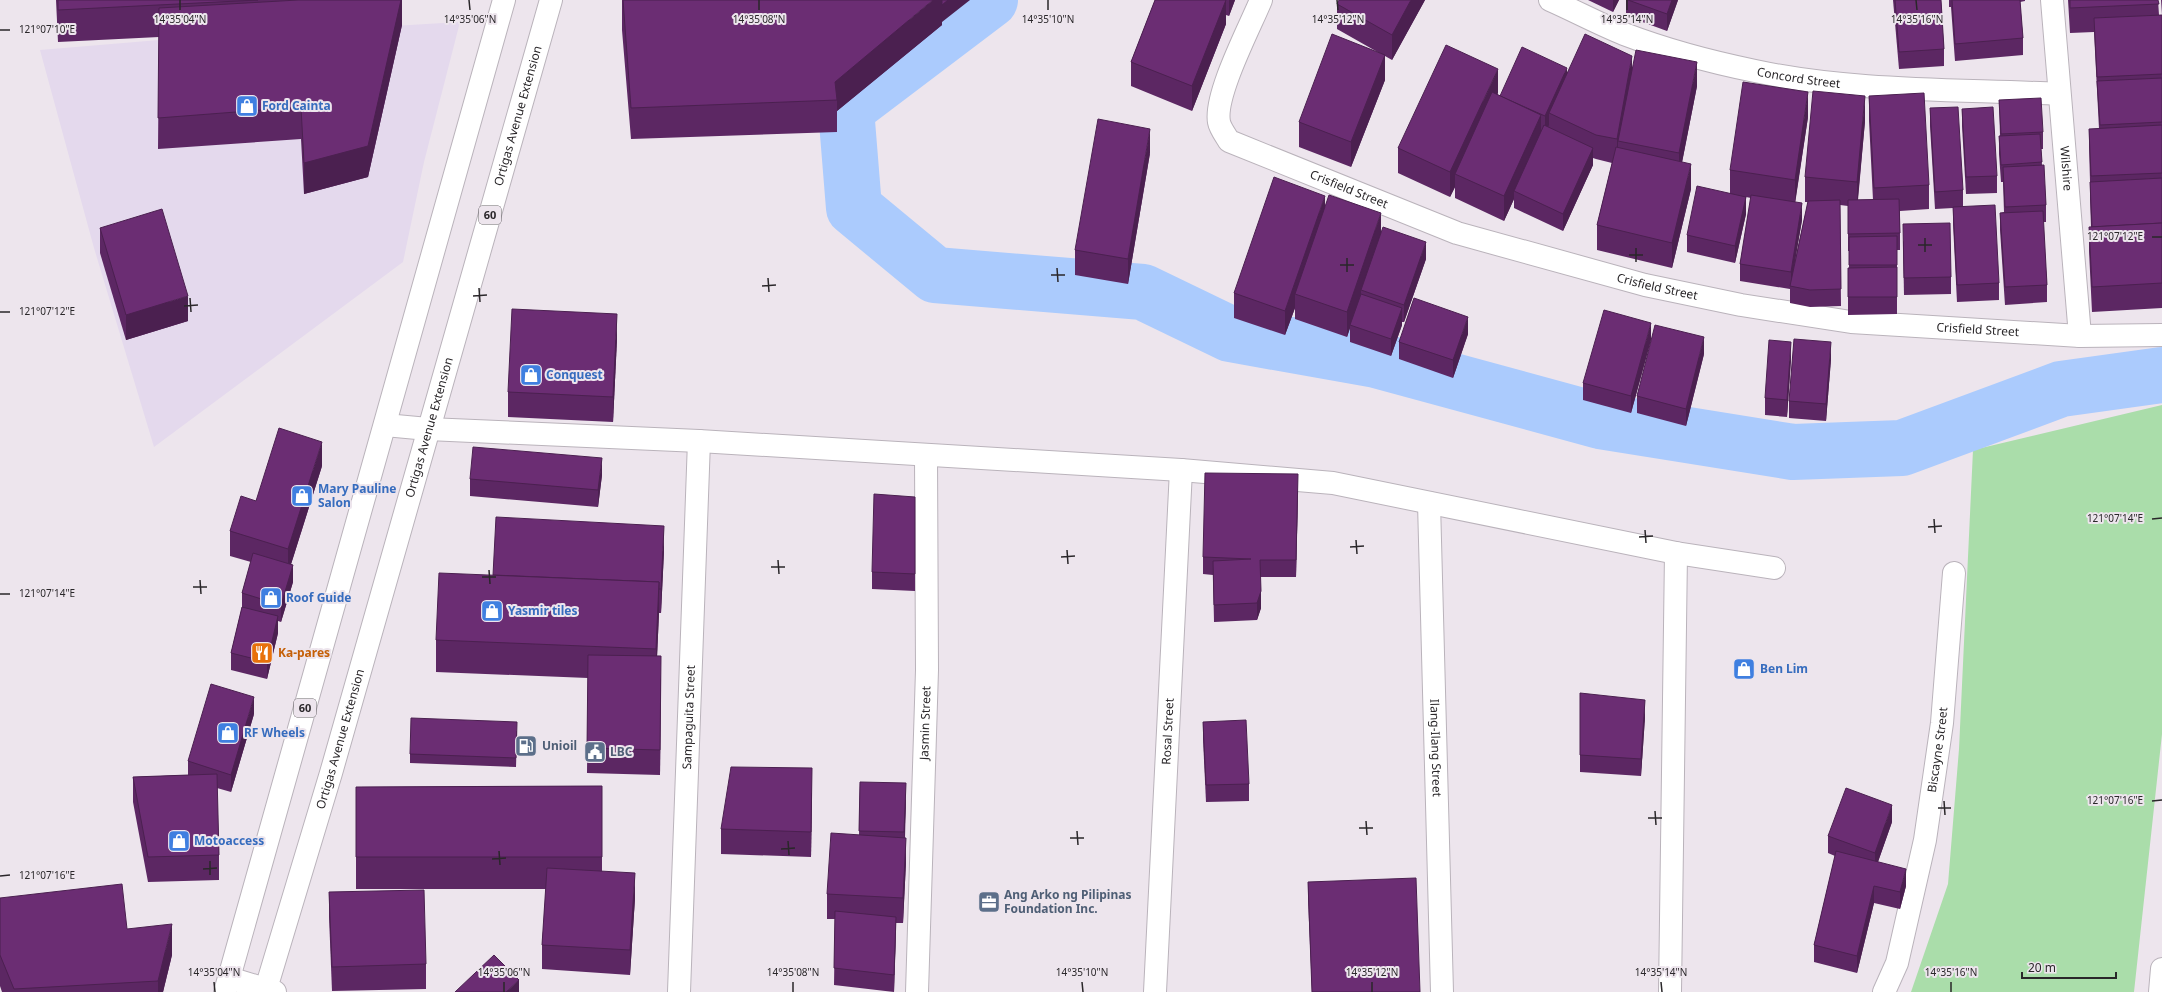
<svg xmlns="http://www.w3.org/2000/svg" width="2162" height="992" font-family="'Noto Sans',sans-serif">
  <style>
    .commercial { fill: #e4d9ed }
    .green { fill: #ada }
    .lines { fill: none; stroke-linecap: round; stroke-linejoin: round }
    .river { stroke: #abcbfd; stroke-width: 56 }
    .minor-casing { stroke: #bab3bb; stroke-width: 24 }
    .major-casing { stroke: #bab3bb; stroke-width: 24 }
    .minor { stroke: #fff; stroke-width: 22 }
    .major { stroke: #fff; stroke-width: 22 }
    .wall { fill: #5c2763 }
    .shaded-wall { fill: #4b2050 }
    .building { fill: #6b2d73; stroke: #4b2050 }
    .ticks { fill: none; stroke: #2a272a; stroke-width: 1.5 }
    .labels { text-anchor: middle; stroke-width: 4; stroke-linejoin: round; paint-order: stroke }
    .shield { fill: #ede5ed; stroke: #646064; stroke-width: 1 }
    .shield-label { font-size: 11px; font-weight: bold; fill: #2a272a }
    .street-label { font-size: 12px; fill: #2a272a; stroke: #ede5ed }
    .shop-label { font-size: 12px; font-weight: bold; fill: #366cbe; stroke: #ede5ed; text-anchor: start }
    .food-label { font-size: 12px; font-weight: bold; fill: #c56008; stroke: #ede5ed; text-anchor: start }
    .service-label { font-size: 12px; font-weight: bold; fill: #4e5e75; stroke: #ede5ed; text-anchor: start }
    .ticks-label { font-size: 10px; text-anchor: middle; fill: #2a272a; stroke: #ede5ed; stroke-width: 4; stroke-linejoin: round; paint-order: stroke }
  </style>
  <rect width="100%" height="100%" fill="#ede5ed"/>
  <!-- commercial -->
  <path class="commercial" d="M460 22 424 162 403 262 154 447 94 248 40 50 159 40Z"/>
  <!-- green -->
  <path class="green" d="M2162 405V734L2134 992H1911L1948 884 1959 749 1973 450Z"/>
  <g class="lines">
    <!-- river -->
    <path class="river" d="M990 0 846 109 854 208 935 275 1143 292 1230 334 1376 360 1600 421 1793 452 1902 448 2061 389 2162 375"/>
    <!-- minor casing -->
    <g class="minor-casing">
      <g id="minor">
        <path id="s1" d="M1261 0C1250 27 1214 95 1219 122 1220 128 1226 136 1229 141L1457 233 1645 285 1741 305 1851 322 2080 336 2162 335"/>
        <path id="s2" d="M1550 0C1575 11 1599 24 1624 34 1666 50 1711 62 1755 71 1853 92 1959 89 2059 94"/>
        <path id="s3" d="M2052 0 2080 336"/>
        <path d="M385 425 428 429 699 441 1181 470 1333 483 1676 553 1774 568"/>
        <path id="s4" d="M1429 503 1442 992"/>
        <path d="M229 978 275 992"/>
        <path id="s5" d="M679 992 699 441"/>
        <path id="s6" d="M917 992 927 670 926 455"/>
        <path id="s7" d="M1155 992 1181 470"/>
        <path d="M1670 992 1676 553"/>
        <path id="s8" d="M1884 992 1897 963 1925 840 1942 723 1954 573"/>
        <path d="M2160 992 2162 969"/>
      </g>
    </g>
    <!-- major casing -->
    <g class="major-casing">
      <g id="major">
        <path d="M225 992 504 0"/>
        <path id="s9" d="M265 992 331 773 551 0"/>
      </g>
    </g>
    <!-- minor -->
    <use href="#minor" class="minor"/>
    <!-- major -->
    <use href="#major" class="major"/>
  </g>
  <!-- wall -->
  <g class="wall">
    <path d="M56 0H402V25L368 177 304 194 301 139 158 149 159 37 58 42Z"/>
    <path d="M622 0 942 22V25L837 111V132L631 139 622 30Z"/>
    <path d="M1155 0H1235L1229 16 1226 15V24L1192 111 1131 86V62Z"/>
    <path d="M1425 0 1392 60 1385 56V80L1351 167 1299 147V122L1381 54 1337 29V4Z"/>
    <path d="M1588 0H1619L1613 12Z"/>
    <path d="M1626 0H1678L1667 31 1626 16Z"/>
    <path d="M1893 0H1941L1944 49V66L1899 69Z"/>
    <path d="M1949 0H2025V1L2020 2 2023 38V55L1955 61 1951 7H1949Z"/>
    <path d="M2068 0H2158L2159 15H2162L2161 0H2162V308L2092 312 2089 251V227H2091L2090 199V181L2089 146V129H2099L2094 32 2070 33Z"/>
    <path d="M1632 68 1697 86 1682 162 1691 189 1672 268 1597 250V225L1612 163 1596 159 1593 158V165L1563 231 1514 208V199L1504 221 1455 198V187L1450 197 1398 173V148L1498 93 1497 95 1500 96 1567 73Z"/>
    <path d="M1869 96 1929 185V209L1900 211V250H1897V314L1848 315V268H1849V251H1848V206L1840 205 1841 306 1810 307 1790 303V289L1740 281V264L1751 198 1746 197V214L1735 263 1687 252V235L1730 193V170L1808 117 1795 202 1802 220 1794 265 1808 202H1805V177L1865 121 1858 200H1873L1869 121Z"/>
    <path d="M1999 100 2043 132V149H2041L2042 165 2046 205V222H2043L2047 285V302L2005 305 2000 230V213L2004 212 2003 182H2001L1999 154V136H2000Z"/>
    <path d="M1930 108 1963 190V207L1999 283V300L1957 302 1953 224V208L1935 209 1930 126Z"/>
    <path d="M1962 109 1997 176V193L1966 194 1962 126Z"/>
    <path d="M1150 153 1128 284 1075 275V250Z"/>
    <path d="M1325 207 1381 232 1426 259 1404 322H1402V325L1391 356 1350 342V328L1347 337 1295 319V308L1285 335 1234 318V293Z"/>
    <path d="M100 228 188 321 126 340 100 253Z"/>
    <path d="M1903 241 1951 277V294L1904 295Z"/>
    <path d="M1468 334 1453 378 1399 359V342Z"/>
    <path d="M617 339 613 422 508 417V392Z"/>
    <path d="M1651 340 1631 413 1583 400V383Z"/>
    <path d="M1704 354 1686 426 1637 413V396Z"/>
    <path d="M1791 359 1787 417 1765 415V398Z"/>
    <path d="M1831 359 1826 421 1789 418V401Z"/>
    <path d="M322 466 291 564 293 582 281 622 278 621V633L267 679 231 670V653L242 607V593L251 562 230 556V531L256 501Z"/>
    <path d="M602 475 598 507 470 496V479Z"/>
    <path d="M1298 492 1296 577H1260L1261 608 1257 620 1214 622 1213 575 1203 574V557Z"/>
    <path d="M915 497V591L872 589V572Z"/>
    <path d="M664 551 661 613H659L657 656 661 681 660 775 587 773 588 678 436 672V640L493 575Z"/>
    <path d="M1580 693 1645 717 1641 776 1580 772Z"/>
    <path d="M254 714 231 792 217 788 219 855V880L148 882 133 802V777L188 775V761Z"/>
    <path d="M1203 722 1249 784V801L1206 802 1203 739Z"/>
    <path d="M517 731 516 767 410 763V754Z"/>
    <path d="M860 782 906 800 905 838 906 862 903 923H896L894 992 834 985 835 919H827V894L859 835Z"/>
    <path d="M602 786V871L635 898 630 975 542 969V945L546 889H356V787Z"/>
    <path d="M812 793 811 857 721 854V829Z"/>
    <path d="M1892 822 1878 862 1906 886 1900 909 1874 903 1857 973 1814 962V945L1835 856 1828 853V836Z"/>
    <path d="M1308 882 1420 992H1312L1308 899Z"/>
    <path d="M329 892 426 964V989L332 991 329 917Z"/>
    <path d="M0 898 127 929 172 955 163 992H2L0 986Z"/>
  </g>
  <!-- shaded-wall -->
  <g class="shaded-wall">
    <path d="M401 0H402V25L368 177 304 194V163Z"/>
    <path d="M933 0H970L942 22V25L837 111V100L835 82Z"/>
    <path d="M1226 0V24L1192 111V86Z"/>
    <path d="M1229 0H1235L1229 16Z"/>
    <path d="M1411 0H1425L1392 60V35Z"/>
    <path d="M1613 0H1619L1613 12Z"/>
    <path d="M1672 0H1678L1667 31V14Z"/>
    <path d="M1385 55V80L1351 167V142Z"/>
    <path d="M1632 56V81L1618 141V158L1617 164V139Z"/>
    <path d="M1697 62V86L1679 178V153Z"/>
    <path d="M1567 68V85L1549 113V125L1545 133V116Z"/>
    <path d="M1498 69V93L1460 176 1455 174V187L1450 197V172Z"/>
    <path d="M1808 92V117L1795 204V180Z"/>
    <path d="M1865 96V121L1857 207V182Z"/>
    <path d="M1541 115V140L1514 191V199L1504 221V196Z"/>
    <path d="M1150 129V153L1128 284V259Z"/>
    <path d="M1593 148V165L1563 231V214Z"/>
    <path d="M1691 164V189L1672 268V243Z"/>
    <path d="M1325 196V220L1295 294V308L1285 335V311Z"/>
    <path d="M1746 197V214L1735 263V246Z"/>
    <path d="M1802 203V220L1791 286V272Z"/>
    <path d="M1381 213V238L1361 290V297L1350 325V328L1347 337V312Z"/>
    <path d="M1426 242V259L1404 322V305Z"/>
    <path d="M188 296V321L126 340V315Z"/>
    <path d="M1402 308V325L1391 356V339Z"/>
    <path d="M617 314V339L613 422V397Z"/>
    <path d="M1468 317V334L1453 378V360Z"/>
    <path d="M1651 323V340L1631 413V396Z"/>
    <path d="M1704 337V354L1686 426V409Z"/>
    <path d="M1791 342V359L1787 417V400Z"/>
    <path d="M1831 342V359L1826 421V404Z"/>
    <path d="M322 442V466L288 574V549Z"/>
    <path d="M602 458V475L598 507V490Z"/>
    <path d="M1298 474V492L1296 577V560Z"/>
    <path d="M664 526V551L661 613V589Z"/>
    <path d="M293 565V582L281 622V605Z"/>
    <path d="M659 582V613L656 681V649Z"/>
    <path d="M1261 591V608L1257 620V603Z"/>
    <path d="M278 616V633L267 679V662Z"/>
    <path d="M661 656V681L660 775V750Z"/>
    <path d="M254 697V714L231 792V775Z"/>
    <path d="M1645 700V717L1641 776V759Z"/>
    <path d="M812 768V793L811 857V832Z"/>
    <path d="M906 783V800L904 849V832Z"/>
    <path d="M1892 805V822L1875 870V853Z"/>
    <path d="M906 838V862L903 923V898Z"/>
    <path d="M1906 869V886L1900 909V892Z"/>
    <path d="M635 873V898L630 975V950Z"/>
    <path d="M1874 886V903L1857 973V956Z"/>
    <path d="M896 917V934L894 992V975Z"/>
    <path d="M172 924V955L163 992H158V981Z"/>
    <path d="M519 980V992H506Z"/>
  </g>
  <!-- building -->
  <g class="building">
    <path d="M58 0H258L58 10Z"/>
    <path d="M298 0H401L368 146 304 163 301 107 158 118 159 8Z"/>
    <path d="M623 0H933L835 82 837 100 631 108Z"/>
    <path d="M942 0H948L942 5Z"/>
    <path d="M1155 0H1226L1192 86 1131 62Z"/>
    <path d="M1339 0H1411L1392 35 1337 4Z"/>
    <path d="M1628 0H1672L1667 14Z"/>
    <path d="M1895 0H1941L1944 49 1899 52Z"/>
    <path d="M1952 0H2020L2023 38 1955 44Z"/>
    <path d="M2070 0H2158L2159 4 2070 8Z"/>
    <path d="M2162 15V74L2097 77 2094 18Z"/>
    <path d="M1332 34 1385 55 1351 142 1299 122Z"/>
    <path d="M1585 34 1632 56 1617 139 1596 135 1549 113Z"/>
    <path d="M1446 45 1498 69 1450 172 1398 148Z"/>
    <path d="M1522 47 1567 68 1545 116 1500 96Z"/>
    <path d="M1636 50 1697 62 1679 153 1618 141Z"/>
    <path d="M2162 78V122L2100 125 2097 81Z"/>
    <path d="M1743 82 1808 92 1795 180 1730 170Z"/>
    <path d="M1813 91 1865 96 1857 182 1805 177Z"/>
    <path d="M1492 92 1541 115 1504 196 1455 174Z"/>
    <path d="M1924 93 1929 185 1874 188 1869 96Z"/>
    <path d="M2041 98 2043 132 2001 134 1999 100Z"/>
    <path d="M1958 107 1963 190 1935 192 1930 108Z"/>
    <path d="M1993 107 1997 176 1966 177 1962 109Z"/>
    <path d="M1098 119 1150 129 1128 259 1075 250Z"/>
    <path d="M1544 125 1593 148 1563 214 1514 191Z"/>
    <path d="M2162 125V173L2091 176 2089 129Z"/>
    <path d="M2040 134 2042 162 2001 165 1999 136Z"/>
    <path d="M1616 147 1691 164 1672 243 1597 225Z"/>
    <path d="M2044 165 2046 205 2005 207 2003 167Z"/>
    <path d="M1274 177 1325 196 1285 311 1234 293Z"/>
    <path d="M2162 178V223L2092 227 2090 182Z"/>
    <path d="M1697 186 1746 197 1735 246 1687 235Z"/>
    <path d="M1329 195 1381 213 1347 312 1295 294Z"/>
    <path d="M1751 195 1802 203 1791 272 1740 264Z"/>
    <path d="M1899 199 1900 233 1848 234V200Z"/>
    <path d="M1840 200 1841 289 1810 290 1790 286 1808 201Z"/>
    <path d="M1995 205 1999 283 1957 285 1953 207Z"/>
    <path d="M162 209 188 296 126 315 100 228Z"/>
    <path d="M2043 211 2047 285 2005 287 2000 213Z"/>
    <path d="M1950 223 1951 277 1904 278 1903 224Z"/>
    <path d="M2162 223V283L2092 287 2089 227Z"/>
    <path d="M1383 227 1426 242 1404 305 1361 290Z"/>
    <path d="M1897 236V265H1849V237Z"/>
    <path d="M1897 267V297H1848V268Z"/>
    <path d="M1361 294 1402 308 1391 339 1350 325Z"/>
    <path d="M1414 298 1468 317 1453 360 1399 342Z"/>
    <path d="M512 309 617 314 613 397 508 392Z"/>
    <path d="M1604 310 1651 323 1631 396 1583 383Z"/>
    <path d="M1655 325 1704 337 1686 409 1637 396Z"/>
    <path d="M1794 339 1831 342 1826 404 1789 401Z"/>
    <path d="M1769 340 1791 342 1787 400 1765 398Z"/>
    <path d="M279 428 322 442 288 549 230 531 241 496 256 501Z"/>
    <path d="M473 447 602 458 598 490 470 479Z"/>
    <path d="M1205 473 1298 474 1296 560H1260L1261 591 1257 603 1214 605 1213 561 1251 559 1203 557Z"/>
    <path d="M874 494 915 497V574L872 572Z"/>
    <path d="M496 517 664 526 661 589H659V582L493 575Z"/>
    <path d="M253 553 293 565 281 605 242 593Z"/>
    <path d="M439 573 659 582 656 649 436 640Z"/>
    <path d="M242 607 278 616 267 662 231 653Z"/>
    <path d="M588 655 661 656 660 750 587 748Z"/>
    <path d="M211 684 254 697 231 775 188 761Z"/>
    <path d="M1580 693 1645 700 1641 759 1580 755Z"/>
    <path d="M411 718 517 722 516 758 410 754Z"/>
    <path d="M1246 720 1249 784 1206 785 1203 722Z"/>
    <path d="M731 767 812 768 811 832 721 829Z"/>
    <path d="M217 774 219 855 148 857 133 777Z"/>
    <path d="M860 782 906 783 904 832 859 831Z"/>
    <path d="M602 786V857H356V787Z"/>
    <path d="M1846 788 1892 805 1875 853 1828 836Z"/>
    <path d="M831 833 906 838 903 898 827 894Z"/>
    <path d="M1836 851 1906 869 1900 892 1874 886 1857 956 1814 945Z"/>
    <path d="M547 868 635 873 630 950 542 945Z"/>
    <path d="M1416 878 1420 992H1312L1308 882Z"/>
    <path d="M122 884 127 929 172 924 158 981 14 989 0 955V898Z"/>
    <path d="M424 890 426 964 332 967 329 892Z"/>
    <path d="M835 911 896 917 894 975 834 968Z"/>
    <path d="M494 955 519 980 506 992H455Z"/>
  </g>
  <!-- ticks -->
  <path class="ticks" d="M180 0V10M469 0 470 10M759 0V10M1048 0V10M1337 0 1338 10M1627 0V10M1916 0 1917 10M0 30H10M2152 237H2162M1925 238V252M1918 245H1932M1636 248V262M1629 255H1643M1347 258V272M1340 265H1354M1057 268 1058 282M1051 275H1065M768 278 769 292M762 286 776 285M479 288 480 302M473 296 487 295M190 298 191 312M184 306 198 305M0 312H10M1934 519 1935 533M2152 519 2162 518M1928 527 1942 526M1645 530 1646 543M1639 537 1653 536M1356 540 1357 554M1350 547 1364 546M1067 550 1068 564M1061 557 1075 556M778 560 779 574M771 567H785M489 570 490 584M482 577H496M200 580 201 594M193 587H207M0 594H10M1944 801 1945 815M2152 801 2162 800M1938 808H1951M1655 811 1656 825M1648 818H1662M1366 821 1367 835M1359 828H1373M1077 831 1078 845M1070 838H1084M788 841 789 855M781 849 795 848M499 851 500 865M492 859 506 858M210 861V875M203 869 217 868M0 876 10 875M214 982 215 992M504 982V992M793 982V992M1082 982 1083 992M1372 982V992M1661 982 1662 992M1951 982V992"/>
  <!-- icons -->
  <defs>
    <g id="shop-square" transform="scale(1.15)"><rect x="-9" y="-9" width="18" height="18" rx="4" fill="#3f7fe0" stroke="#ede5ed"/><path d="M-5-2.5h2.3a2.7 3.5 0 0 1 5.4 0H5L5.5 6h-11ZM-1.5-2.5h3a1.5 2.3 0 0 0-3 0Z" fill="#fff"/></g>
    <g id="restaurant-square" transform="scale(1.15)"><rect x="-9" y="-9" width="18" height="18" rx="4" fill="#e8710a" stroke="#ede5ed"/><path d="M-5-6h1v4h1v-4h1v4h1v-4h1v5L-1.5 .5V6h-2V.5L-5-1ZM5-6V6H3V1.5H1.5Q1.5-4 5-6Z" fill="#fff"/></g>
    <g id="fuel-square" transform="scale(1.15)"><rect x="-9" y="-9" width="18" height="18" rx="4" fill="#5c6f8a" stroke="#ede5ed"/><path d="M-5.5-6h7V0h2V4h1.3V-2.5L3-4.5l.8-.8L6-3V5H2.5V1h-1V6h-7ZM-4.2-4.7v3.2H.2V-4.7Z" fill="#fff"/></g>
    <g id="civic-square" transform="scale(1.15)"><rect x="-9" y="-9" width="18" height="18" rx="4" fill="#5c6f8a" stroke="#ede5ed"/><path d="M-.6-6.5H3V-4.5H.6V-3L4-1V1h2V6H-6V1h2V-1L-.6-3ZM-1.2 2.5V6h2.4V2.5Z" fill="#fff"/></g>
    <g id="office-square" transform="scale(1.15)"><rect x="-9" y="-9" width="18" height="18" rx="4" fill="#5c6f8a" stroke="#ede5ed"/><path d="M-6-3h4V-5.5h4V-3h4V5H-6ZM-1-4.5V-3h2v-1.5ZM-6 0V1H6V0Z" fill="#fff"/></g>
  </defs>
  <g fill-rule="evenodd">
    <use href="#shop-square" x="247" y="106"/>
    <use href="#shop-square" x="531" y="375"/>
    <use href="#shop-square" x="302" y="496"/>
    <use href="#shop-square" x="271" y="598"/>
    <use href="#shop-square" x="492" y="611"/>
    <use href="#restaurant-square" x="262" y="653"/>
    <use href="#shop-square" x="1744" y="669"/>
    <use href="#shop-square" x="228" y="733"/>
    <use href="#fuel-square" x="526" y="746"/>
    <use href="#civic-square" x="595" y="752"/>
    <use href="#shop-square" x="179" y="841"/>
    <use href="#office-square" x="989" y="902"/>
  </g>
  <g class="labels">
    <!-- shield labels -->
    <g class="shield">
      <rect x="479" y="206" width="22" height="18" rx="3"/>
      <rect x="294" y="699" width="22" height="18" rx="3"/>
    </g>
    <g class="shield-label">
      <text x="490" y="219">60</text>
      <text x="305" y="712">60</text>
    </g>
    <!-- street labels -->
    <g class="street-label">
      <text dy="4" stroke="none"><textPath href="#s2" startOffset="262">Concord Street</textPath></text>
      <text dy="4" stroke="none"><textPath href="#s9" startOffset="912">Ortigas Avenue Extension</textPath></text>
      <text dy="4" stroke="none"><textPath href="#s3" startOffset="169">Wilshire</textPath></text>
      <text dy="4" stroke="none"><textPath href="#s1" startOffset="281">Crisfield Street</textPath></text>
      <text dy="4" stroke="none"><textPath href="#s1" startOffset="605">Crisfield Street</textPath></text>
      <text dy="4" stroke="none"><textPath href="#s1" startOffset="929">Crisfield Street</textPath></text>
      <text dy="4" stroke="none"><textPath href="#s9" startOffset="588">Ortigas Avenue Extension</textPath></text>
      <text dy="4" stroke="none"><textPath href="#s5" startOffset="275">Sampaguita Street</textPath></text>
      <text dy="4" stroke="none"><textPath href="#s6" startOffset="269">Jasmin Street</textPath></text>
      <text dy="4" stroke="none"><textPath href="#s7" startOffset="261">Rosal Street</textPath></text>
      <text dy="4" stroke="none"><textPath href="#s9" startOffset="264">Ortigas Avenue Extension</textPath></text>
      <text dy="4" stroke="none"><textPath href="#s4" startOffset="245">Ilang-Ilang Street</textPath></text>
      <text dy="4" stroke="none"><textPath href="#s8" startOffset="249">Biscayne Street</textPath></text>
    </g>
    <!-- shop labels -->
    <g class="shop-label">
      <text x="262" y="110">Ford Cainta</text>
      <text x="546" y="379">Conquest</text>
      <text x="318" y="493">Mary Pauline<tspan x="318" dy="14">Salon</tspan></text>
      <text x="286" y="602">Roof Guide</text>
      <text x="508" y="615">Yasmir tiles</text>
      <text x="1760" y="673">Ben Lim</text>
      <text x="244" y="737">RF Wheels</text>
      <text x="194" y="845">Motoaccess</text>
    </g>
    <!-- food labels -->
    <g class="food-label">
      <text x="278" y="657">Ka-pares</text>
    </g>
    <!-- service labels -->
    <g class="service-label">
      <text x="542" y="750">Unioil</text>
      <text x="610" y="756">LBC</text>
      <text x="1004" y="899">Ang Arko ng Pilipinas<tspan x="1004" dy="14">Foundation Inc.</tspan></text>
    </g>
  </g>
  <g class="ticks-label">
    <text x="180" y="23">14°35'04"N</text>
    <text x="470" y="23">14°35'06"N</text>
    <text x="759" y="23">14°35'08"N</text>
    <text x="1048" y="23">14°35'10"N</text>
    <text x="1338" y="23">14°35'12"N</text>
    <text x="1627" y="23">14°35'14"N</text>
    <text x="1917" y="23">14°35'16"N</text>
    <text x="47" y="33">121°07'10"E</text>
    <text x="2115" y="240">121°07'12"E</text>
    <text x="47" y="315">121°07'12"E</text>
    <text x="2115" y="522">121°07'14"E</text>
    <text x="47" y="597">121°07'14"E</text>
    <text x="2115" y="804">121°07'16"E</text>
    <text x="47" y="879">121°07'16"E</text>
    <text x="214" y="976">14°35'04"N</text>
    <text x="504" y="976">14°35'06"N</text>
    <text x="793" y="976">14°35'08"N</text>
    <text x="1082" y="976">14°35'10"N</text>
    <text x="1372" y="976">14°35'12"N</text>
    <text x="1661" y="976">14°35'14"N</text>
    <text x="1951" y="976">14°35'16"N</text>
  </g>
  <!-- scale -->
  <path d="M2022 972v6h94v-6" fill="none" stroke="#2a272a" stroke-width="2"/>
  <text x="2028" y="972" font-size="12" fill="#2a272a" stroke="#ede5ed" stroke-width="3" paint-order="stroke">20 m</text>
</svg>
